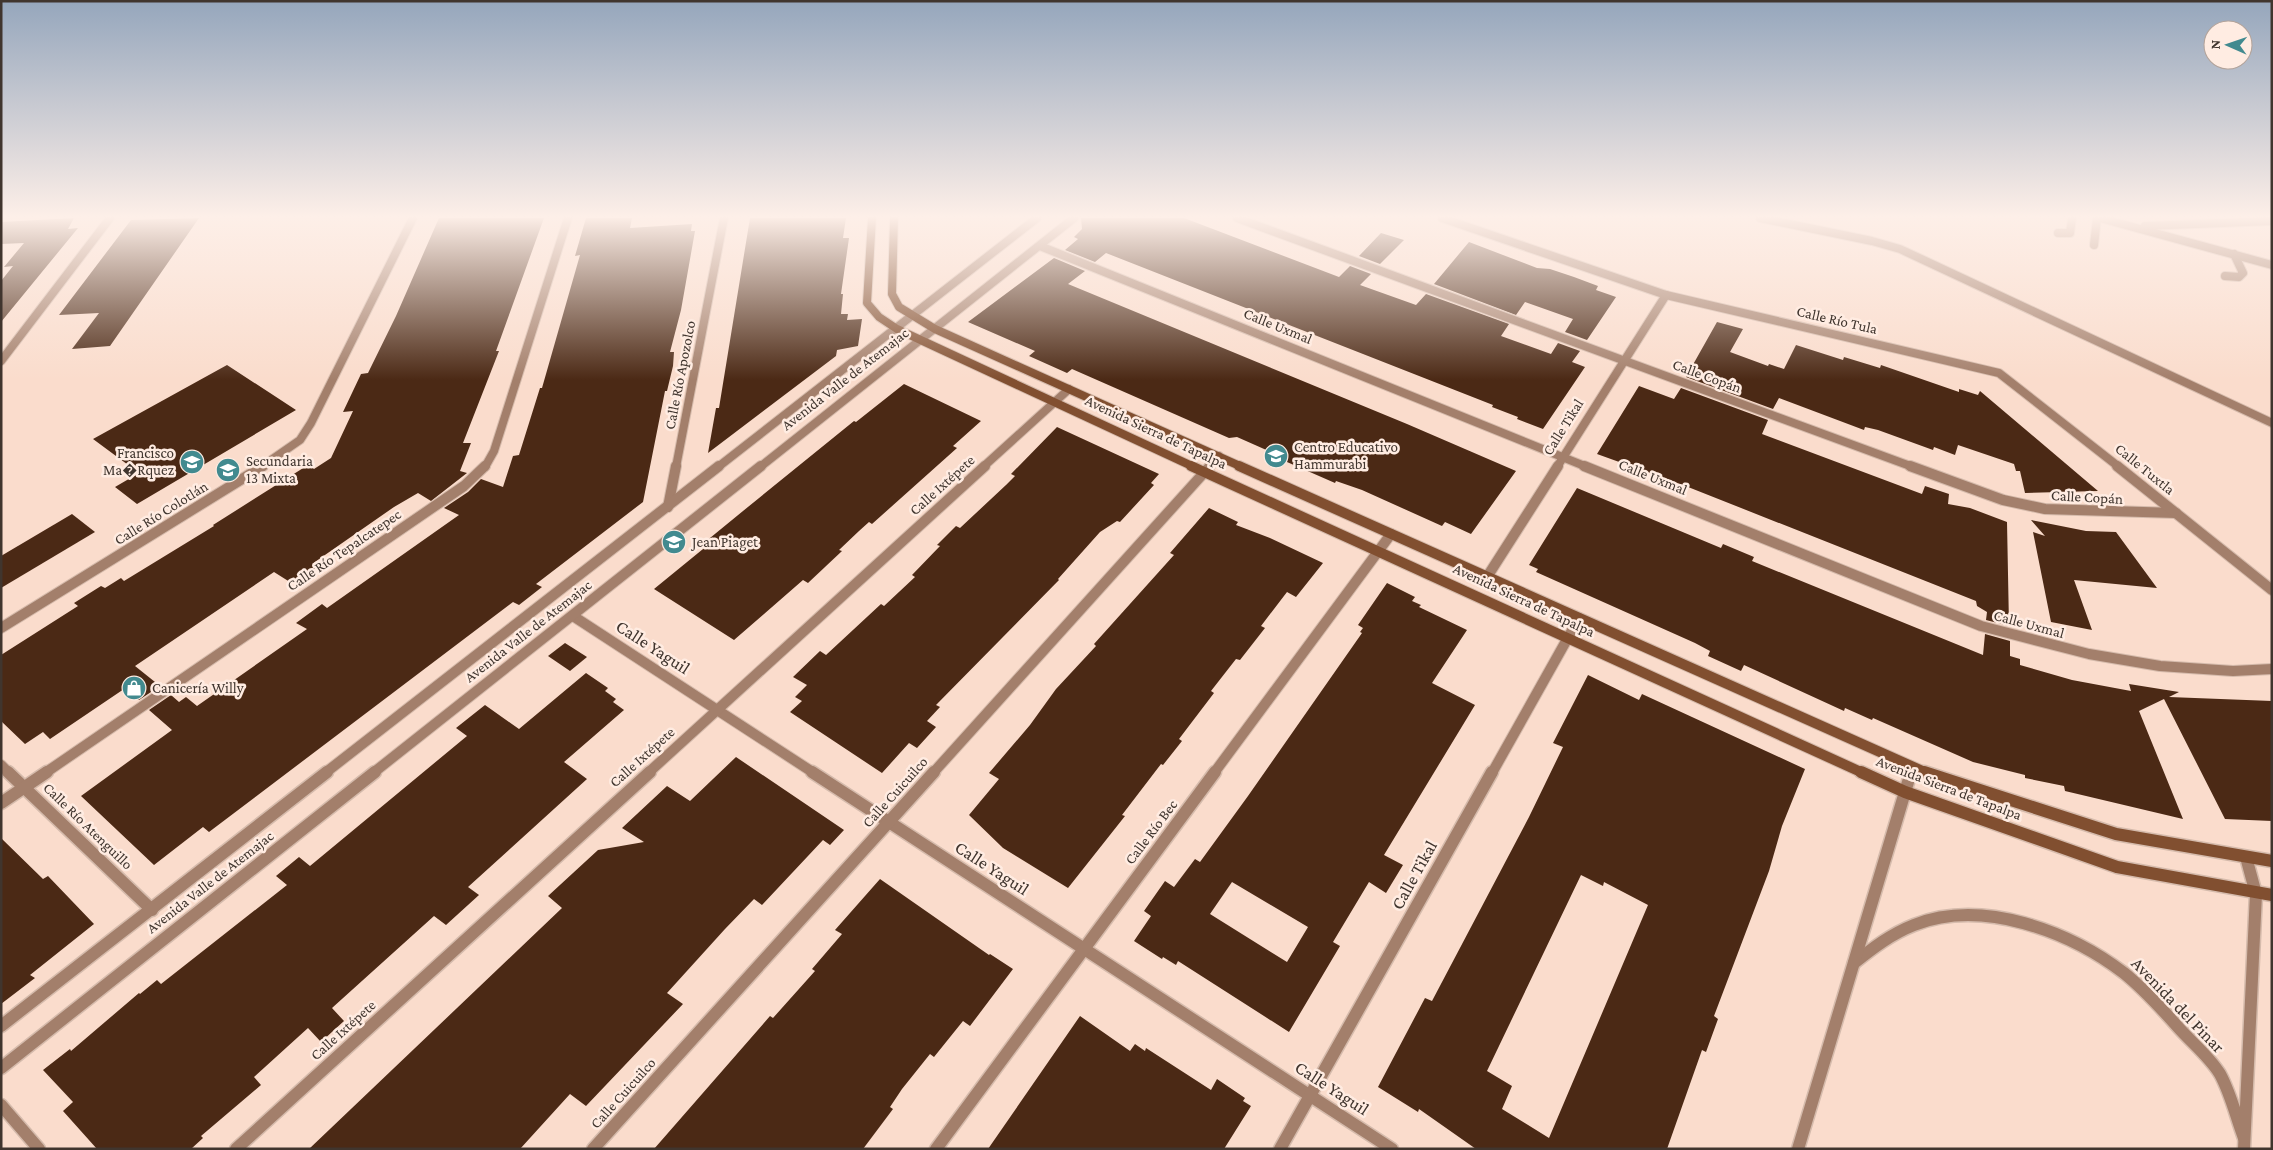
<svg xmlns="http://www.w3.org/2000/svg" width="2273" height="1150" font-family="'Crimson Pro',serif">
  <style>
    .building { fill: #4b2915; fill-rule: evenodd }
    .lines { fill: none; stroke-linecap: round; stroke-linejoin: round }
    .lane-casing { stroke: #d5bbac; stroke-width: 10 }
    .street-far2-casing { stroke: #d5bbac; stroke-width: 10 }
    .street-far1-casing { stroke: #d5bbac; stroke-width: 12 }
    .street-casing { stroke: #d5bbac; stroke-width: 15 }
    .secondary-far2-casing { stroke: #d5bbac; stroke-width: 10 }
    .secondary-far1-casing { stroke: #d5bbac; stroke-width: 12 }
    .secondary-casing { stroke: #d5bbac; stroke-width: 15 }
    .lane { stroke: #a37f6b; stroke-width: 8 }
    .street-far2 { stroke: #a37f6b; stroke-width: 8 }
    .street-far1 { stroke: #a37f6b; stroke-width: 10 }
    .street { stroke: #a37f6b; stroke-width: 12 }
    .secondary-far2 { stroke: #814f30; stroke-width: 8 }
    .secondary-far1 { stroke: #814f30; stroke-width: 10 }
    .secondary { stroke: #814f30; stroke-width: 12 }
    .labels { text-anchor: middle; stroke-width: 5; stroke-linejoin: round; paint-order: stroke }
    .street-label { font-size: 15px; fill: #40352e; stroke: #ffece2 }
    .poi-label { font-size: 15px; fill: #40352e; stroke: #ffece2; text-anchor: start }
    .near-street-label { font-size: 18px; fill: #40352e; stroke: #ffece2 }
  </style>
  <rect width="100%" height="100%" fill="#fadccc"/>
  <!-- building -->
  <g class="building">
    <path d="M74 218 68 229 78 228 1 322V281L13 266 4 267 24 243 1 244V222Z"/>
    <path d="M199 218 110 346 72 349 99 313 59 315 131 220Z"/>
    <path d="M439 218H544L496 351H499L463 443H471L460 471 467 473 431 501 418 493 394 507 312 564 318 567 293 584 274 572 135 666 160 686 139 700 124 689 50 739 43 732 25 744 1 721V655L78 606 74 603 101 586 105 588 121 578 124 581 214 526 213 525 308 465 314 469 331 458 353 411 343 412 361 374 368 373 396 316Z"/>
    <path d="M586 218H632L630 228 692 224 691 231H695L681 310 670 352H674L673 366 667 391H665L643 502 536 584 542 587 519 605 513 602 209 832 203 827 154 865 81 796 172 730 149 710 171 695 179 702 186 697 197 706 307 629 296 623 322 604 327 608 459 515 444 508 468 492 481 479 503 487 513 456 519 455 540 388H542L580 255 575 256Z"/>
    <path d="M750 218H846L843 238H849L841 294H843L841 314H848L847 320 862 319 858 346 837 350 836 356 708 453 716 408H719Z"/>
    <path d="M1081 218H1184L1339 277 1350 266 1371 274 1360 285 1416 305 1426 294 1509 324 1501 336 1551 354 1558 343 1580 351 1572 362 1585 367 1543 429 1517 419 1518 417 1492 407 1493 405 1106 253 1095 262 1065 250 1078 239 1074 237 1082 229Z"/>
    <path d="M1381 233 1404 240 1380 264 1359 256Z"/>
    <path d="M1469 242 1537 268 1550 269 1574 277 1598 286 1596 290 1616 297 1587 340 1565 332 1573 319 1525 302 1516 315 1434 284Z"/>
    <path d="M1054 258 1085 271 1068 284 1407 424 1516 471 1471 534 1445 522 1442 526 1362 490 1336 481 1335 483 1271 455 1273 453 1237 437 1229 438 1072 369 1067 373 1029 356 1035 351 968 322Z"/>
    <path d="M1717 322 1743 329 1730 352 1768 366 1769 364 1784 369 1796 345 1843 360 1844 357 1880 368 1881 365 1959 392V389L1978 395 1980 391 2098 491 2025 493 2020 471H2016L2014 464 1958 445 1955 455 1934 447 1933 450 1878 430 1865 427 1864 430 1779 398 1773 409 1686 377Z"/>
    <path d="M227 365 296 410 137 504 115 487 139 473 93 439Z"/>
    <path d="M904 384 981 421 953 446 957 448 872 524 869 522 859 531 839 550 842 551 808 583 803 580 734 640 654 589 703 549 699 547 743 511 854 421 856 422Z"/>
    <path d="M1639 386 1674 399 1681 388 1768 420 1762 434 1922 494 1925 486 1949 494 1948 504 1970 508 2007 522 2009 626 1986 620 1987 612 1977 606 1976 601 1683 485 1597 454Z"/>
    <path d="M1057 427 1159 474 1151 483 1154 485 1120 522 1117 521 1100 532 1058 579 1059 580 936 705 940 707 927 721 936 727 917 748 909 743 882 773 790 712 802 701 795 697 807 685 793 677 820 651 826 655 881 604 884 606 915 577 912 575 940 546 937 545 956 526 960 528 1006 485 1015 476 1011 474Z"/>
    <path d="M1577 488 1721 548 1723 544 1754 557 1752 561 1983 655 1985 634 2010 641V656L2020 659V665L2072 680 2131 691 2129 684 2179 692 2169 697 2272 701V821L2225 819 2164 699 2139 711 2183 819 2065 791 2064 786 2025 778V775L1973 762 1873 718 1872 720 1845 708 1844 711 1744 665 1741 671 1708 656 1710 651 1695 643 1536 572 1538 569 1529 565Z"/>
    <path d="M1209 508 1238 522 1236 525 1270 538 1323 563 1296 597 1287 592 1261 626 1265 628 1240 660 1236 659 1211 691 1214 693 1179 739 1182 741 1163 765 1161 764 1122 815 1125 816 1068 888 1003 848 969 815 999 779 989 773 1030 725 1056 689 1096 646 1094 644 1174 555 1170 553Z"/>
    <path d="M72 514 95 532 1 588V556Z"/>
    <path d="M2031 520 2086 531 2116 532 2157 588 2074 580 2092 630 2051 622 2033 532 2045 536Z"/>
    <path d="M1387 583 1415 597 1412 601 1421 605 1419 607 1467 630 1432 683 1475 705 1384 855 1403 865 1386 893 1369 882 1333 942 1340 946 1289 1032 1178 961 1176 965 1163 957 1162 959 1134 941 1151 916 1144 911 1165 881 1174 887 1195 859 1200 862 1248 796 1362 633 1360 632 1363 628 1358 625ZM1232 882 1308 927 1287 962 1210 914Z"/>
    <path d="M565 643 587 657 570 671 548 656Z"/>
    <path d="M586 673 608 688 605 691 616 699 613 702 624 710 564 762 587 779 468 887 479 895 446 925 434 916 332 1008 344 1021 321 1042 308 1028 254 1077 261 1085 201 1136 203 1138 191 1149H97L63 1111 73 1102 43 1070 70 1049 71 1051 139 993 140 994 157 980 161 984 287 885 276 876 299 857 310 866 467 736 456 728 485 705 519 729Z"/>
    <path d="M1588 675 1639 700 1642 694 1805 769 1782 826 1769 871 1714 1016 1718 1019 1706 1052 1702 1050 1667 1149H1476L1419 1109 1418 1112 1378 1087 1425 998 1432 1001 1529 817 1563 747 1553 743ZM1581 875 1603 886 1604 882 1648 905 1549 1138 1502 1109 1512 1086 1487 1071Z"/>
    <path d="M736 757 844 830 830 845 823 840 762 905 754 899 725 929 667 993 683 1004 586 1106 570 1094 520 1149H309L562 908 548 896 598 850 644 842 622 828 667 786 690 801Z"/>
    <path d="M1 838 43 879 48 876 94 924 30 975 35 978 1 1004Z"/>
    <path d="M880 879 989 955 990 954 1013 969 970 1026 963 1021 934 1057 930 1054 902 1089 890 1107 893 1109 863 1149H654L770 1016 773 1018 815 971 812 969 842 934 835 930Z"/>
    <path d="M1080 1016 1130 1051 1135 1044 1145 1051 1146 1048 1211 1090 1217 1079 1245 1098 1243 1101 1251 1106 1224 1149H988Z"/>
  </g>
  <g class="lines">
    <!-- lane casing -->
    <g class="lane-casing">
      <g id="lane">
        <path d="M2058 233H2070L2072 218"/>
        <path d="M2094 245 2097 218"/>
        <path d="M2225 276 2239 277 2243 273 2234 254"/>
      </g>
    </g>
    <!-- street-far2 casing -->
    <g class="street-far2-casing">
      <g id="street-far2">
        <path d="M1237 218 1913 467"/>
        <path d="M1442 218 1666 295 1999 373 2119 467"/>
        <path d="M1760 218 1872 241 1900 249 2272 423"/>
        <path d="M2100 218 2272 265"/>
        <path d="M2145 226 2272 221"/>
        <path d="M1040 246 1587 467"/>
        <path d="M1 361 110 218"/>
        <path d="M261 467 300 440 311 423 413 218"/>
        <path d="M485 467 494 451 568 218"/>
        <path d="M676 467 724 218"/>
        <path d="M718 467 1037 218"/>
        <path d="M760 467 1074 218"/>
        <path d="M983 467 1069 389"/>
        <path d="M1209 467 1219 456"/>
        <path d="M1557 467 1666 295"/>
      </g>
    </g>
    <!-- street-far1 casing -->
    <g class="street-far1-casing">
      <g id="street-far1">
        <path d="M1584 466 1981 626 2089 654 2160 666 2233 671 2272 669"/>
        <path d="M1910 466 2003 500 2045 509 2176 513"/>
        <path d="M2117 466 2272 590"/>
        <path d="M668 507 676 466"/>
        <path d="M1487 577 1558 466"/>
        <path d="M573 616 814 773"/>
        <path d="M1 628 263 466"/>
        <path d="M1 765 9 773"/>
        <path d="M45 773 464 486 485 466"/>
        <path d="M325 773 719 466"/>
        <path d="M373 773 761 466"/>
        <path d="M648 773 985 466"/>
        <path d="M933 773 1210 466"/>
        <path d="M1214 773 1391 534"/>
        <path d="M1492 773 1579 618"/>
        <path d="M1911 773 1912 768"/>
      </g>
    </g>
    <!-- street casing -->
    <g class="street-casing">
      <g id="street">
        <path d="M8 772 152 910"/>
        <path d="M812 772 1392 1149"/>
        <path d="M1 803 47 772"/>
        <path d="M1854 963C1873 948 1891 934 1914 925 1982 898 2069 931 2124 973 2144 989 2161 1008 2177 1026 2191 1042 2209 1056 2220 1074 2231 1094 2236 1117 2244 1138"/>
        <path d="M1 1026 327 772"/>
        <path d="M1 1068 375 772"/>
        <path d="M1 1105 39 1149"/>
        <path d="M236 1149 650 772"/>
        <path d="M593 1149 934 772"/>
        <path d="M936 1149 1215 772"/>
        <path d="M1280 1149 1492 772"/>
        <path d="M1798 1149 1911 772"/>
        <path d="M2244 1149 2256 894 2246 857"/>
      </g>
    </g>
    <!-- secondary-far2 casing -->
    <g class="secondary-far2-casing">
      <g id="secondary-far2">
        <path d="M872 218 867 303 879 317 897 329 1194 467"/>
        <path d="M894 218 892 294 899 307 935 329 1242 467"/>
      </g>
    </g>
    <!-- secondary-far1 casing -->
    <g class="secondary-far1-casing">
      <g id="secondary-far1">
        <path d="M1191 466 1863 773"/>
        <path d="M1239 466 1927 773"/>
      </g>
    </g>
    <!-- secondary casing -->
    <g class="secondary-casing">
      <g id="secondary">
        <path d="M1861 772 1905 792 2117 867 2272 895"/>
        <path d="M1924 772 2116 834 2272 861"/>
      </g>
    </g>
    <!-- lane -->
    <use href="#lane" class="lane"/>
    <!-- street-far2 -->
    <use href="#street-far2" class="street-far2"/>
    <!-- street-far1 -->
    <use href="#street-far1" class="street-far1"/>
    <!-- street -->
    <use href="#street" class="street"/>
    <!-- secondary-far2 -->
    <use href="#secondary-far2" class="secondary-far2"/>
    <!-- secondary-far1 -->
    <use href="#secondary-far1" class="secondary-far1"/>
    <!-- secondary -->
    <use href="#secondary" class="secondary"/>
  </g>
  <!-- sky -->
  <linearGradient id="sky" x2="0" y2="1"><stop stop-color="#95a6bc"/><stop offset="0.57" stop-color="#fdefe8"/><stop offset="1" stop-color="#fdefe8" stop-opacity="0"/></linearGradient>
  <rect width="2273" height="380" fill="url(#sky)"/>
  <!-- icons -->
  <defs>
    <g id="school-disc" transform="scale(1.25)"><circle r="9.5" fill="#428a8f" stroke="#ffece2"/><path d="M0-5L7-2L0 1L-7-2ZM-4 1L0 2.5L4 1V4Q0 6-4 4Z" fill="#fff"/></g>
    <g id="university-disc" transform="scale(1.25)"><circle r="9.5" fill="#428a8f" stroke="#ffece2"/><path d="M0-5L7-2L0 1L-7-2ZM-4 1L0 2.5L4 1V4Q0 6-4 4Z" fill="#fff"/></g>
    <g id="shop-disc" transform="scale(1.25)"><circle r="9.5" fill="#428a8f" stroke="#ffece2"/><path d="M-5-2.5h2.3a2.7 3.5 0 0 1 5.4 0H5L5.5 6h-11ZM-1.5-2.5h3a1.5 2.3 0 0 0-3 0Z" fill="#fff"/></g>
  </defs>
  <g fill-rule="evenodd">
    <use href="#school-disc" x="1276" y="456"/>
    <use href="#school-disc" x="192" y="462"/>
    <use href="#university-disc" x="228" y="470"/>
    <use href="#school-disc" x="674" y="542"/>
    <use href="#shop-disc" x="134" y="688"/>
  </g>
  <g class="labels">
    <!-- street labels -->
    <g class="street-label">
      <text transform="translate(1837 320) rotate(13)" y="5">Calle Río Tula</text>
      <text transform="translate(1278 326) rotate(22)" y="5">Calle Uxmal</text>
      <text transform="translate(680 375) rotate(-79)" y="5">Calle Río Apozolco</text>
      <text transform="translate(1707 376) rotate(20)" y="5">Calle Copán</text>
      <text transform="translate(845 379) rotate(-38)" y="5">Avenida Valle de Atemajac</text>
      <text transform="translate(1563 427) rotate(-58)" y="5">Calle Tikal</text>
      <text transform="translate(1156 432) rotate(25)" y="5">Avenida Sierra de Tapalpa</text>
      <text transform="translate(2145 469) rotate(39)" y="5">Calle Tuxtla</text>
      <text transform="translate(1653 477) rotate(22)" y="5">Calle Uxmal</text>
      <text transform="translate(942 485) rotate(-42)" y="5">Calle Ixtépete</text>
      <text transform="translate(2087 497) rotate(3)" y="5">Calle Copán</text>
      <text transform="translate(161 513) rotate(-32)" y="5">Calle Río Colotlán</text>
      <text transform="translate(344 550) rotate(-34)" y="5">Calle Río Tepalcatepec</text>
      <text transform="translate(1524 600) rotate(25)" y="5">Avenida Sierra de Tapalpa</text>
      <text transform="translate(2029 624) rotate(15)" y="5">Calle Uxmal</text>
      <text transform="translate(528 631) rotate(-38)" y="5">Avenida Valle de Atemajac</text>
      <text transform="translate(642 757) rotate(-42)" y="5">Calle Ixtépete</text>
      <text transform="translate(1949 788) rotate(21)" y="5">Avenida Sierra de Tapalpa</text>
      <text transform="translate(895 792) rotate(-48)" y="5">Calle Cuicuilco</text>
      <text transform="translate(88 826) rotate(44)" y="5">Calle Río Atenguillo</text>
      <text transform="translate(1151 832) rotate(-53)" y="5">Calle Río Bec</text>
      <text transform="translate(210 882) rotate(-38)" y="5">Avenida Valle de Atemajac</text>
      <text transform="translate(343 1030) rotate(-42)" y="5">Calle Ixtépete</text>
      <text transform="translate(623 1093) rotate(-48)" y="5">Calle Cuicuilco</text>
    </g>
    <!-- poi labels -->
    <g class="poi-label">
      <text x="1294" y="452">Centro Educativo<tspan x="1294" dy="17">Hammurabi</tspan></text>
      <text x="174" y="458" text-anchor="end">Francisco<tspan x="174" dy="17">Ma�Rquez</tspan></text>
      <text x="246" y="466">Secundaria<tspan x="246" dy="17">13 Mixta</tspan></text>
      <text x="692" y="547">Jean Piaget</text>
      <text x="152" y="693">Canicería Willy</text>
    </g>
    <!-- near-street labels -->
    <g class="near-street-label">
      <text transform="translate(653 647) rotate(33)" y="6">Calle Yaguil</text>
      <text transform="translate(992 868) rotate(33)" y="6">Calle Yaguil</text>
      <text transform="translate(1414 875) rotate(-61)" y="6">Calle Tikal</text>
      <text transform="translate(2178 1005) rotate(46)" y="6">Avenida del Pinar</text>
      <text transform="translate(1332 1088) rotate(33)" y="6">Calle Yaguil</text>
    </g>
  </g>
  <!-- border -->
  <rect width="2273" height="1150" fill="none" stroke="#40352e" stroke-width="5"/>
  <!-- north arrow -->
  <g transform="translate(2228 45) rotate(272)"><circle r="24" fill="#ffece2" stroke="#b3a39a"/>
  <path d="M0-4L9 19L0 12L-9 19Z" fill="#428a8f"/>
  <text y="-8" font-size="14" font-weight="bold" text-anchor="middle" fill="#40352e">N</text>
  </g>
</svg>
